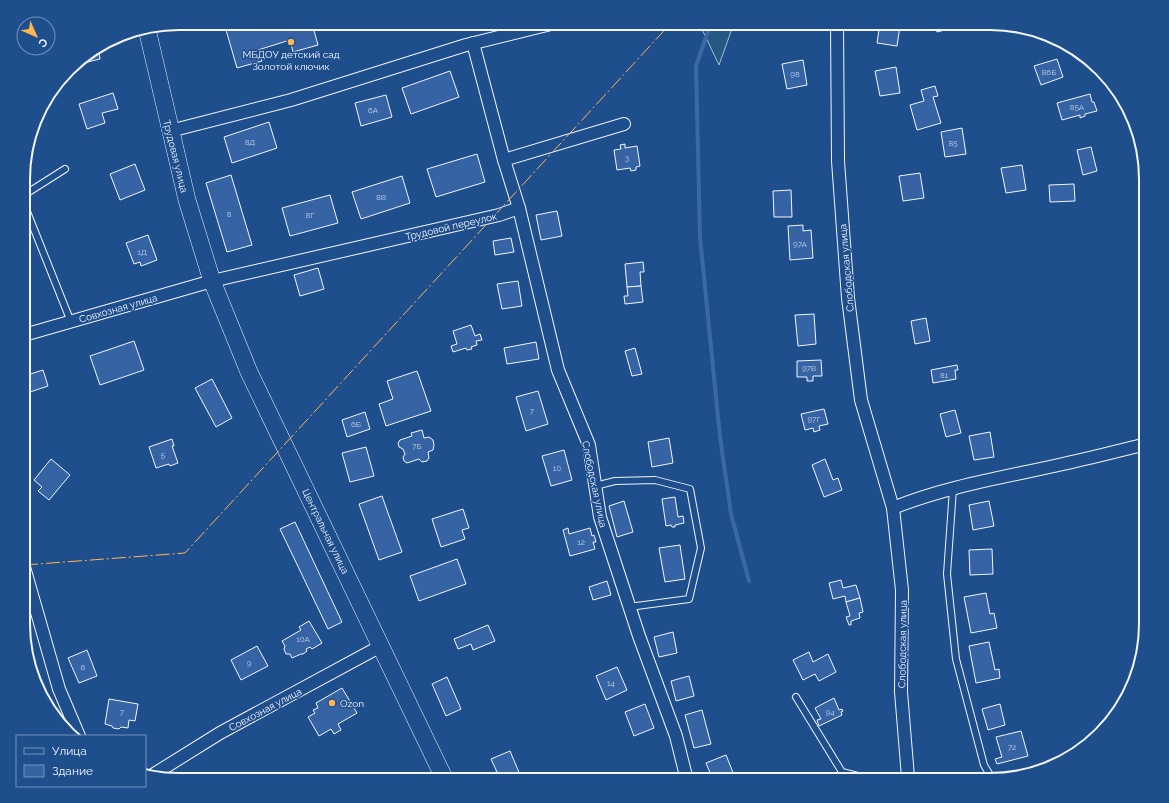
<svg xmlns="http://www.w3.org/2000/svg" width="1169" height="803" font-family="Raleway,sans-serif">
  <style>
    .green { fill: #245a82; stroke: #a8bbd7 }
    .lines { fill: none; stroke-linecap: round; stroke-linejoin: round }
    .stream { stroke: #3b69a3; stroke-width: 4 }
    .building { fill: #3563a3; stroke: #f2f6ff }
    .lane-casing { stroke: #f2f6ff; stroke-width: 8 }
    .street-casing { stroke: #f2f6ff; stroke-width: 14 }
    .secondary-casing { stroke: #f2f6ff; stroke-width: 18 }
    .lane { stroke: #1f4e8c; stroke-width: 6 }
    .street { stroke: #1f4e8c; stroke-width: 12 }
    .secondary { stroke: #1f4e8c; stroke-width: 17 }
    .power { stroke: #ffb74d; stroke-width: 1; stroke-dasharray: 14 3 2 3; stroke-linecap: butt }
    .poi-dot { fill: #ffb74d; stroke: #1f4e8c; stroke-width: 1.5 }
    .labels { text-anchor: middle; stroke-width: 3; stroke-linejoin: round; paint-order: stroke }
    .number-label { font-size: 8px; fill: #c3d1e8 }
    .poi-label { font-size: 10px; fill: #f2f6ff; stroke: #1f4e8c }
    .street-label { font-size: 10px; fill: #f2f6ff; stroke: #1f4e8c }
    .rim { fill: none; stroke: #f2f6ff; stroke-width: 2 }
  </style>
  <rect width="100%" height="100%" fill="#1f4e8c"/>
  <!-- green -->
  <path class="green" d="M699 23H734L719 65Z"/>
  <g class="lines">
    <!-- stream -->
    <path class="stream" d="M711 23 696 66 700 237 720 437 731 514 749 581"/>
  </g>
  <!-- building -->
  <g class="building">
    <path d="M224 23H251V25L260 23H312L318 45 293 52 290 40 258 50 262 61 237 68Z"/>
    <path d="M880 23 900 26 897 46 877 43Z"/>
    <path d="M934 23H955L956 27 937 32Z"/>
    <path d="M98 48 100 59 75 65 76 62Z"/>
    <path d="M1057 59 1063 77 1041 85 1034 66Z"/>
    <path d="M803 60 807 85 787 89 782 64Z"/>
    <path d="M896 67 900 93 880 96 875 71Z"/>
    <path d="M450 71 459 97 411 114 402 88Z"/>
    <path d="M935 86 938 96 933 97 941 123 917 130 910 105 924 101 921 90Z"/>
    <path d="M113 93 118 109 102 113 105 123 87 129 79 104Z"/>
    <path d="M1090 94 1092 102H1094L1097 111 1085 114V116L1080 118V115L1062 120 1057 103Z"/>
    <path d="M386 95 392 117 361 126 355 103Z"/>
    <path d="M269 122 277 148 232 163 224 137Z"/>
    <path d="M962 128 966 154 945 157 941 132Z"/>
    <path d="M625 144V148L637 146 640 166 636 167V170L631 171 630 168 617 170 614 150 621 149 620 145Z"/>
    <path d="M1091 147 1097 171 1083 175 1077 150Z"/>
    <path d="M477 154 485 182 436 197 427 169Z"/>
    <path d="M135 164 145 190 120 200 110 174Z"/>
    <path d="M1022 165 1026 190 1006 193 1001 168Z"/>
    <path d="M920 173 924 198 903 201 899 176Z"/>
    <path d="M231 175 252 245 227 252 206 183Z"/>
    <path d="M402 176 410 203 361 219 352 192Z"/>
    <path d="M1074 184 1075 201 1050 202 1049 185Z"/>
    <path d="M791 190 792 217H774L773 191Z"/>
    <path d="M330 195 338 223 290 236 282 208Z"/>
    <path d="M557 211 562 236 541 240 536 215Z"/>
    <path d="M803 225V231L811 230 813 258 790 260 788 226Z"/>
    <path d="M148 235 157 260 141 266 140 262 134 264 126 243Z"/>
    <path d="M511 238 514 252 495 255 493 241Z"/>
    <path d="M643 262 644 272H640L641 286 627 287 625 264Z"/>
    <path d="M318 268 324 289 300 296 294 275Z"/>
    <path d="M518 281 522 306 502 309 497 284Z"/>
    <path d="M641 286 643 302 625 304 624 296H628L627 287Z"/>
    <path d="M814 314 816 344 798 346 795 315Z"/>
    <path d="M926 318 930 341 915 344 911 321Z"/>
    <path d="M471 325 475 336 480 334 482 340 476 341 477 345 471 347 472 349 467 350 466 348 453 352 451 346 457 344 453 331Z"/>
    <path d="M134 341 144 370 100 385 90 356Z"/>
    <path d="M536 342 539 359 507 364 504 348Z"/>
    <path d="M635 348 642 374 632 376 625 351Z"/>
    <path d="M821 360 822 376H813V381H807V377H797V361Z"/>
    <path d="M957 365 958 370H955L956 379 933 383 931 370Z"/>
    <path d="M43 370 48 386 24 394V376Z"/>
    <path d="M417 371 431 411 386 426 379 404 393 399 387 381Z"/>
    <path d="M212 379 232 418 216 427 195 388Z"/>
    <path d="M538 391 548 424 526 431 516 397Z"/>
    <path d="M824 409 828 424 819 426 820 430 814 432 813 428 805 430 801 414Z"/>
    <path d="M955 410 961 433 946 437 940 414Z"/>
    <path d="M365 412 370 429 347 437 342 420Z"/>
    <path d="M422 430 424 438 429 437 433 440 434 445 433 450 428 452 429 458 427 461 422 462 419 459 407 463 404 461 403 457 405 454 403 449 399 447 398 443 400 440 412 436 411 433Z"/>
    <path d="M990 432 994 457 974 460 969 436Z"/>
    <path d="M669 438 673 463 652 467 648 442Z"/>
    <path d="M172 439 174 446H172L178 463 170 466 169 464 156 468 149 447Z"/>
    <path d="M366 447 374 476 350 482 342 453Z"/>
    <path d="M564 450 572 480 551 486 542 456Z"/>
    <path d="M51 459 70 475 49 500 38 491 42 487 34 480Z"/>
    <path d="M825 459 833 480 838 478 842 490 824 497 812 465Z"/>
    <path d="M1146 459V480L1141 460Z"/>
    <path d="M382 496 402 552 379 560 359 504Z"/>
    <path d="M675 497 678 517 683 516 684 523 675 525V527H672L671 525 666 526 662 499Z"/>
    <path d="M624 501 633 532 617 537 609 506Z"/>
    <path d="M989 501 994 526 973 530 969 505Z"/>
    <path d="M463 509 469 528 462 530 465 539 441 547 432 519Z"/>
    <path d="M295 522 342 622 328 629 280 529Z"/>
    <path d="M568 528 569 534 590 528 592 536 594 535 596 542H593L595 549 570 556 563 530Z"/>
    <path d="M680 545 685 579 665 582 659 548Z"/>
    <path d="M992 549 993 574 970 575 969 550Z"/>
    <path d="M457 559 466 584 419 601 410 576Z"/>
    <path d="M841 580 843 588 856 585 860 598 846 602 845 596 833 599 829 583Z"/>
    <path d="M607 581 611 595 593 600 589 587Z"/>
    <path d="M986 593 990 614 994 613 997 628 971 633 964 597Z"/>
    <path d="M860 598 863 612 859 613 860 618 851 621V625H849L846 617 850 616 846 602Z"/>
    <path d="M309 621 322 643 312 649 310 647 306 649 307 651 303 654H301L292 658 290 654H286L284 649 285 646 282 641 301 630 299 627Z"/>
    <path d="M488 625 495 641 473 650 471 644 458 649 454 639Z"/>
    <path d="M673 632 677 653 659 657 654 637Z"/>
    <path d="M989 642 995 670 999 669 1000 678 976 683 969 646Z"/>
    <path d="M257 646 268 666 241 680 231 660Z"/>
    <path d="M87 650 97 676 79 683 68 658Z"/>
    <path d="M809 652 813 662 828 654 836 672 819 681 815 674 803 680 793 660Z"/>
    <path d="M617 667 627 690 606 700 596 676Z"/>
    <path d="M689 676 694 696 676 701 671 681Z"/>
    <path d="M447 677 461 709 446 716 432 684Z"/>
    <path d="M342 688 357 713 338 724 341 730 334 734 331 729 319 736 308 717 315 713 313 710 318 708 316 703Z"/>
    <path d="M834 698 839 710 842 709 843 711 841 712 842 715 819 726 817 720 821 719 815 708Z"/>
    <path d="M109 699 138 704 135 721 129 720 128 728 121 727 119 729 113 728 112 726 105 724Z"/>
    <path d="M645 704 654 728 634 736 625 712Z"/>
    <path d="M1000 704 1005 725 988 730 982 709Z"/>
    <path d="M702 710 711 744 694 748 685 715Z"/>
    <path d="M1021 731 1028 756 997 764 995 759 1002 757 996 737Z"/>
    <path d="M510 751 521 777 525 776 527 780H500V778L495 780 492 773 497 772 491 759Z"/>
    <path d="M726 755 736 780H713L706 763Z"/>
  </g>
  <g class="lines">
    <!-- lane casing -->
    <g class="lane-casing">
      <g id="lane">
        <path d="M24 195 65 169"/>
        <path d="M24 204 71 322"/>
        <path d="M595 486 615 481 655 480 690 489 701 548 689 599 629 607"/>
        <path d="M953 489 947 574 956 659 984 765 993 780"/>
        <path d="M796 697 842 772 866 778 908 777"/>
      </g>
    </g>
    <!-- street casing -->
    <g class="street-casing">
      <g id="street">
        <path d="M837 23 838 161 848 298 861 400 893 508 902 590 901 692 908 777 910 780"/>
        <path d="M473 43 504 160"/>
        <path d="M170 131 291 100 466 45 555 23"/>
        <path d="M519 208 558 370 589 445 600 517 639 636 676 736 687 780"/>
        <path d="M24 335 212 281 499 215 519 208 504 160 624 124"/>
        <path d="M893 508C947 486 1006 477 1063 464 1091 458 1118 451 1146 444"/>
        <path d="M24 567 59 689 79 736"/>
        <path d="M151 776 220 733 381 646"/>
      </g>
    </g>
    <!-- secondary casing -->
    <g class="secondary-casing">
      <path id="secondary" d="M147 29 187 200 212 281 249 372 445 780"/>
    </g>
    <!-- lane -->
    <use href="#lane" class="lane"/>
    <!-- street -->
    <use href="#street" class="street"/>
    <!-- secondary -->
    <use href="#secondary" class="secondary"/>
    <!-- power -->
    <path class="power" d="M24 565 185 553 671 23"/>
  </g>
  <!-- markers -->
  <g class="poi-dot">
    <circle cx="291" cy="42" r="4"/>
    <circle cx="332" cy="703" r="4"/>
  </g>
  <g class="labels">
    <!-- number labels -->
    <g class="number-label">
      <text x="1049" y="75">86Б</text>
      <text x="795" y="77">98</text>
      <text x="1077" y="110">85А</text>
      <text x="373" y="113">6А</text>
      <text x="250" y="145">8Д</text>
      <text x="953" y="146">85</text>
      <text x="627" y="161">3</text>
      <text x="381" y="200">8В</text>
      <text x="229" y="217">8</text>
      <text x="310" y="218">8Г</text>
      <text x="800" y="247">97А</text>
      <text x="142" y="255">1Д</text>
      <text x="809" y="371">97В</text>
      <text x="944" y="378">81</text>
      <text x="532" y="414">7</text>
      <text x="814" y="422">97Г</text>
      <text x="356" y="427">6Б</text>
      <text x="417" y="449">7Б</text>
      <text x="163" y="458">5</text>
      <text x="557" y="471">10</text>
      <text x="581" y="545">12</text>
      <text x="303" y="642">10А</text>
      <text x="249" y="666">9</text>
      <text x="83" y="670">6</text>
      <text x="611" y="686">14</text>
      <text x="122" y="715">7</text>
      <text x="830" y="715">94</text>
      <text x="1012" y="750">72</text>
    </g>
    <!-- poi labels -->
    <g class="poi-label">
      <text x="291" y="58">МБДОУ детский сад<tspan x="291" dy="12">Золотой ключик</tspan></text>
      <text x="340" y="707" text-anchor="start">Ozon</text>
    </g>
    <!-- street labels -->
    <g class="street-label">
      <text transform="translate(176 156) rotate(76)" y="4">Трудовая улица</text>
      <text transform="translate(451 226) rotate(-13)" y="4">Трудовой переулок</text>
      <text transform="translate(846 268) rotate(-95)" y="4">Слободская улица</text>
      <text transform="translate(118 308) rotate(-16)" y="4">Совхозная улица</text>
      <text transform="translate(595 484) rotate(78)" y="4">Слободская улица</text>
      <text transform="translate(326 531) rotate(64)" y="4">Центральная улица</text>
      <text transform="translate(902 644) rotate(-89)" y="4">Слободская улица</text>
      <text transform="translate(265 709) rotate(-28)" y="4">Совхозная улица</text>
    </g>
  </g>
  <!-- crop -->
  <path d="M0 0H1169V803H0ZM179 30H990A149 149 0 0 1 1139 179V624A149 149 0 0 1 990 773H179A149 149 0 0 1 30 624V179A149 149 0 0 1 179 30Z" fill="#1f4e8c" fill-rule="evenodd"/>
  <path class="rim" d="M179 30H990A149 149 0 0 1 1139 179V624A149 149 0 0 1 990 773H179A149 149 0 0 1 30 624V179A149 149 0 0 1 179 30Z"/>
  <!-- legend -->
  <rect x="16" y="735" width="130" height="52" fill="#1f4e8c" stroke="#7391ba"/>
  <rect x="24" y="748" width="20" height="6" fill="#1f4e8c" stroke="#7391ba"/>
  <text x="52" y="755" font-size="12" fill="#f2f6ff">Улица</text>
  <rect x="24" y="765" width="20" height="12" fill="#3563a3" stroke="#7391ba"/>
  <text x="52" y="775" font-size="12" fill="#f2f6ff">Здание</text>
  <!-- north arrow -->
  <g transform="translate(36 36) rotate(135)"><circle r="19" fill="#1f4e8c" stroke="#7391ba"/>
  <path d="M0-3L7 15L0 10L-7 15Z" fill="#ffb74d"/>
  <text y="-6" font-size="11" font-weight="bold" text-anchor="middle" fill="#f2f6ff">С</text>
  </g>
</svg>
